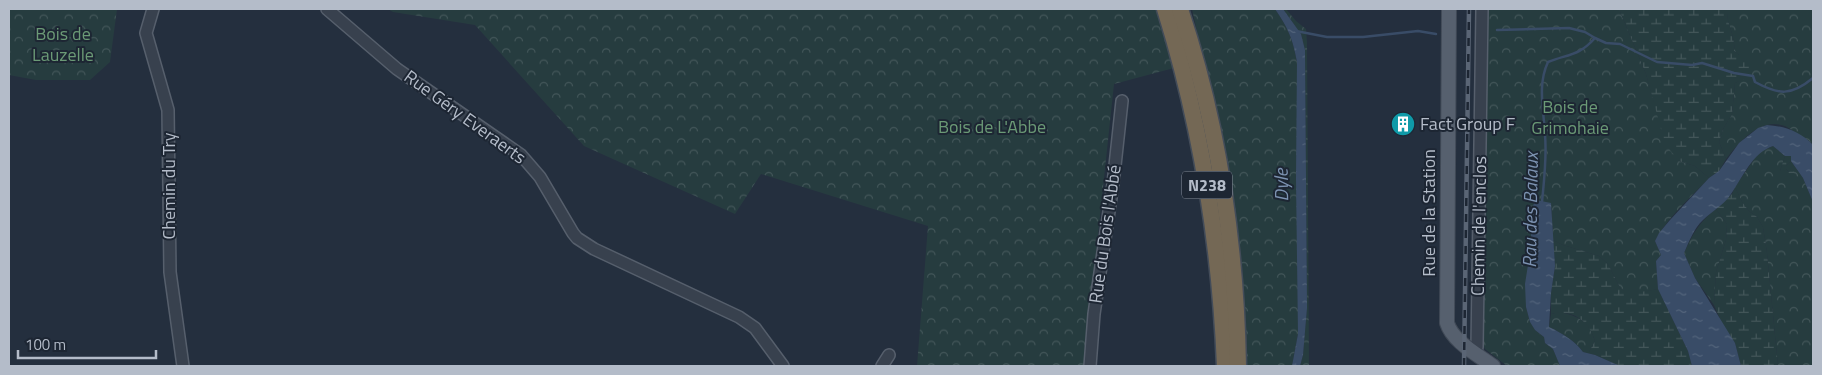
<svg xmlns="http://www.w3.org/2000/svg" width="1822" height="375" font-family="'Titillium Web',sans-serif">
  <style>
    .forest { fill: url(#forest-crowns) }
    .wetland { fill: url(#wetland-marsh) }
    .water { fill: url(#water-ripples) }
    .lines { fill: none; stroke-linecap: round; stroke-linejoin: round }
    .stream { stroke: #394c67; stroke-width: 2.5 }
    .minor-casing { stroke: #565f6c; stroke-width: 14 }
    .major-casing { stroke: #414a57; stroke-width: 16 }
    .highway-casing { stroke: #434c59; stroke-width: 19 }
    .minor { stroke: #38414e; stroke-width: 11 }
    .major { stroke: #56606e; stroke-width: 14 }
    .highway { stroke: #746855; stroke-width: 16 }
    .rail-casing { stroke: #5a6575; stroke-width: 4.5 }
    .rail { stroke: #1d2633; stroke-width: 2.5; stroke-dasharray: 8; stroke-linecap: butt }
    .labels { text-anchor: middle; stroke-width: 4; stroke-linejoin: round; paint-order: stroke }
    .shield { fill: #1d2633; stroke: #878f9c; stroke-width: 1 }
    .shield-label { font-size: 16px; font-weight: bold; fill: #b4bcc9 }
    .park-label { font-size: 18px; fill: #6b9a76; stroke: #1d2633 }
    .street-label { font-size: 18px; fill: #b4bcc9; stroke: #1d2633 }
    .poi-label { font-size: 18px; fill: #b4bcc9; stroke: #1d2633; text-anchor: start }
    .water-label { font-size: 19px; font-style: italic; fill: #7c92b1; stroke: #1d2633 }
  </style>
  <defs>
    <pattern id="forest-crowns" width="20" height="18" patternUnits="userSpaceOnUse" patternTransform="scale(1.25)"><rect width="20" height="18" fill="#263c3f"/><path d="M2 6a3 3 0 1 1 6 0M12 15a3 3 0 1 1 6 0" fill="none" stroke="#435659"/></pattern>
    <pattern id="wetland-marsh" width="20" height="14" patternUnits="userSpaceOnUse" patternTransform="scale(1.25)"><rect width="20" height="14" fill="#263c3f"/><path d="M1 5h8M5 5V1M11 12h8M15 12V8" fill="none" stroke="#435659"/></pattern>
    <pattern id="water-ripples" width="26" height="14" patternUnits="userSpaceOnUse" patternTransform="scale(1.25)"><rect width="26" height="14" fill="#394c67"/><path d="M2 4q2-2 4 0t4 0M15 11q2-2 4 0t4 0" fill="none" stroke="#53647b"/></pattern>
  </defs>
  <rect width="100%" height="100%" fill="#242f3e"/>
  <!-- forest -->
  <g class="forest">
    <path d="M9 9H117L110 62 90 80H36L9 75Z"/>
    <path d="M388 9H1156L1174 68 1114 84 1084 366H917L928 226 761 174 735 214 584 146 475 25 393 12Z"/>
    <path d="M1192 9H1275C1288 28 1293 39 1297 62L1298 334 1292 366H1247L1242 267 1237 239 1224 153Z"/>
    <path d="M1283 9H1286L1296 21 1306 29 1307 43 1309 366H1300L1303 355 1307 308 1305 50 1301 34Z"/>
    <path d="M1486 9H1619L1646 74 1654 102 1679 161 1695 166 1709 178C1692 196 1666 219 1655 241L1661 255 1656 261 1658 289 1629 295 1620 288 1608 264 1599 256 1563 245 1553 240 1551 203 1531 210V246L1526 307 1530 322 1535 330 1544 337 1545 343 1553 349 1560 366H1507L1485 349 1482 343Z"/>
    <path d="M1727 9H1813V145C1808 139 1803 137 1797 134 1794 132 1791 129 1787 127 1762 115 1740 141 1726 159L1719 142 1723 129 1732 114 1735 83 1745 78 1739 55 1734 51C1736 36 1726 24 1727 9Z"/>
    <path d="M1773 146 1785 156 1780 171 1789 172 1786 169V166L1791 161 1803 178 1813 202V366H1778L1767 253 1763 227 1757 217 1749 211 1742 202 1735 187 1759 152Z"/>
    <path d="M1716 209 1727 224 1726 240 1716 272 1714 305 1695 278 1684 253C1692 235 1700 221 1716 209Z"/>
    <path d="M1560 312C1580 317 1589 321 1595 341L1589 352H1583C1575 341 1562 333 1549 327L1551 314Z"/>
  </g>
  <!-- wetland -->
  <g class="wetland">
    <path d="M1619 9H1727C1726 24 1736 36 1734 51L1739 55 1745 53 1751 60 1753 69 1749 77 1735 83 1732 114 1723 129 1719 142 1726 159 1719 171 1709 178 1695 166 1679 161 1665 144 1646 74Z"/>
    <path d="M1785 156H1791V161L1786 166V169L1789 172 1792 169 1794 173 1793 181 1789 182 1784 178 1780 171Z"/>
    <path d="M1735 187 1742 202 1749 211 1757 217 1763 227 1767 253 1778 366H1741L1735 343 1724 328 1714 305 1716 272 1726 240 1727 224 1716 209 1732 194Z"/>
    <path d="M1553 240 1563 245 1599 256 1608 264 1620 288 1629 294 1658 289 1688 351 1692 366H1620L1595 355 1583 352H1589L1595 341C1589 321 1573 309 1551 314V293L1555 266Z"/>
  </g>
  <!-- water -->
  <g class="water">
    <path d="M1275 9H1283L1301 34 1305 50 1307 308 1303 355 1300 366H1292L1298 334 1296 179 1297 62C1293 39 1288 28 1275 9Z"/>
    <path d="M1767 125C1784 126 1801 132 1813 145V202L1803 178 1791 161V156H1785L1773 146C1752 153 1743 177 1731 194 1724 205 1712 211 1703 220 1694 228 1689 242 1684 253L1695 278 1735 343 1741 366H1692L1688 351 1658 289 1656 261 1661 255 1655 241 1659 233 1670 220 1709 178 1719 171 1739 143 1758 128Z"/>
    <path d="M1536 200 1551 203 1555 266 1551 293 1549 327C1562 333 1575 341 1583 352L1595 355 1620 366H1560L1553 349 1545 343 1544 337 1535 330 1530 322 1526 307 1525 284 1531 246V209Z"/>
  </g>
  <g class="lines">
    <!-- stream -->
    <g class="stream">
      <path d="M1497 30 1569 28 1585 32 1595 38C1579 56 1568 54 1548 62 1537 85 1544 111 1545 135 1547 157 1544 181 1542 202"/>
      <path d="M1296 31 1327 37H1363L1418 31 1436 34"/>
      <path d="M1595 38 1606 43 1620 44 1657 62 1692 65 1702 63 1734 73 1753 76 1755 82C1779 95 1791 96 1813 78"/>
    </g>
    <!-- minor casing -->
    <g class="minor-casing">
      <g id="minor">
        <path d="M153 9 146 33 168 110 170 272 183 366"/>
        <path d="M327 9 397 69 521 155 540 177 573 233 577 238 594 249 739 317 755 328 783 366"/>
        <path d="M1475 353 1477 347 1482 9"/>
        <path d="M882 366 889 355"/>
        <path d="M1090 366 1094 314 1113 184 1122 101"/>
      </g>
    </g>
    <!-- major casing -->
    <g class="major-casing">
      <path id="major" d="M1449 9 1447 323C1453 342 1477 354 1493 366"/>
    </g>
    <!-- highway casing -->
    <g class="highway-casing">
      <g id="highway">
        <path d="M1165 9C1201 125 1220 245 1225 366"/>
        <path d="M1180 9C1218 123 1236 246 1238 366"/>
      </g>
    </g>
    <!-- minor -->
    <use href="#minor" class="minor"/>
    <!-- major -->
    <use href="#major" class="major"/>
    <!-- highway -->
    <use href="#highway" class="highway"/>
    <!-- rail casing -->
    <g class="rail-casing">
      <path id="rail" d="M1464 366 1469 9"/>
    </g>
    <!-- rail -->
    <use href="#rail" class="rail"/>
  </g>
  <!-- icons -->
  <defs>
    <g id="building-disc" transform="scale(1.25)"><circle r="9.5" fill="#0f9aa8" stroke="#1d2633"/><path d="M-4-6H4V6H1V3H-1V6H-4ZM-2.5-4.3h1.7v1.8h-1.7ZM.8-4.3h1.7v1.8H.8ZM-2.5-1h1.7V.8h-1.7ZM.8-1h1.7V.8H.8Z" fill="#fff"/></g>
  </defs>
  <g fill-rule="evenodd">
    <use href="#building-disc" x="1403" y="124"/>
  </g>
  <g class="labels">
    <!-- shield labels -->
    <rect class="shield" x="1182" y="171.5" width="50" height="27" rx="4"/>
    <g class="shield-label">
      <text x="1207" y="191">N238</text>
    </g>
    <!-- park labels -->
    <g class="park-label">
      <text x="63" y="40">Bois de<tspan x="63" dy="21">Lauzelle</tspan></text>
      <text x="1570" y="113">Bois de<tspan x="1570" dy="21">Grimohaie</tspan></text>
      <text x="992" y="133">Bois de L'Abbe</text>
    </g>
    <!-- street labels -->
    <g class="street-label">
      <text transform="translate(465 117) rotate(36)" y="6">Rue Géry Everaerts</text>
      <text transform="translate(169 186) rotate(-90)" y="6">Chemin du Try</text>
      <text transform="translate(1429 213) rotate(-90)" y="6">Rue de la Station</text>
      <text transform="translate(1479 226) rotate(-89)" y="6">Chemin de l'enclos</text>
      <text transform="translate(1105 234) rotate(-82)" y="6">Rue du Bois l'Abbé</text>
    </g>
    <!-- poi labels -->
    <g class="poi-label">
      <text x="1420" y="130">Fact Group F</text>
    </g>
    <!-- water labels -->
    <g class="water-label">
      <text transform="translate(1281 185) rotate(-91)" y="7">Dyle</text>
      <text transform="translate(1530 210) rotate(-89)" y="7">Rau des Balaux</text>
    </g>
  </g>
  <!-- border -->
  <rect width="1822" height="375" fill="none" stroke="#b4bcc9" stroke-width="20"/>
  <!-- scale -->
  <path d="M18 350v8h138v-8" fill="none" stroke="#b4bcc9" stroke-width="2.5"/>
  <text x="25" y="350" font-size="15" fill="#b4bcc9" stroke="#1d2633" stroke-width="4" paint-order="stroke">100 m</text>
</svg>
